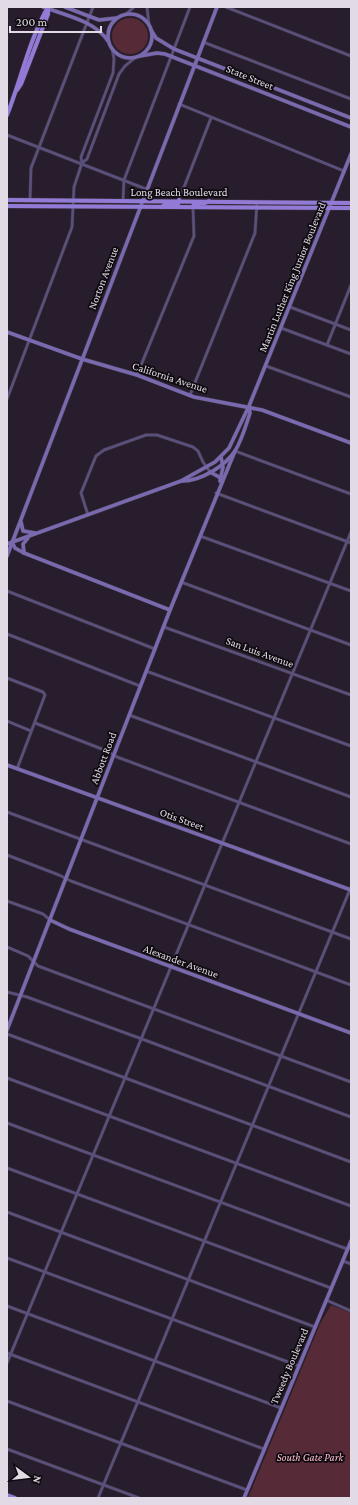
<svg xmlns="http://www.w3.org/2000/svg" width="358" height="1505" font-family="'Crimson Pro',serif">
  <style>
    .green { fill: #572a38 }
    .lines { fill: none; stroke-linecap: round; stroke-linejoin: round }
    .street-casing { stroke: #423846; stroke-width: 3.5 }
    .secondary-casing { stroke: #423846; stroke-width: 4.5 }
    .primary-casing { stroke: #423846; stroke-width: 5 }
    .street { stroke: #5a507c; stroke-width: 2.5 }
    .secondary { stroke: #7969ae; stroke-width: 3.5 }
    .primary { stroke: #927bd6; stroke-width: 4 }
    .labels { text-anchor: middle; stroke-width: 3.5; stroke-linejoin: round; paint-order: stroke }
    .street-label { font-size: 11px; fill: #e2dbe5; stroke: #0e0a10 }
    .park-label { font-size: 11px; font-style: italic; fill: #febecf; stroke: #0e0a10 }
  </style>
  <rect width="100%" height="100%" fill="#281d2c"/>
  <!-- green -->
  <g class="green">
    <circle cx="130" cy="36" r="18"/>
    <path d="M331 1305 351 1313V1498H248L320 1324Z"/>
  </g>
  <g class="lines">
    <!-- street casing -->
    <g class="street-casing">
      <g id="street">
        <path d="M147 7 149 25"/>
        <path d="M226 7 351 56"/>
        <path d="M125 15 134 7"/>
        <path d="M203 42 351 99"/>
        <path d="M179 104 344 171"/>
        <path d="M7 135 146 189"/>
        <path d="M82 163 81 157 113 73 114 59 112 48"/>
        <path d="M30 200 31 168 93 7"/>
        <path d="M123 200 124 180 190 7"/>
        <path d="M179 200 211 118"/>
        <path d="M290 307 351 330"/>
        <path d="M281 328 351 354"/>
        <path d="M327 345 351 285"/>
        <path d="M266 366 351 397"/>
        <path d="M137 375 194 236 193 208"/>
        <path d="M190 395 255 233 257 202"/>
        <path d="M7 399 72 227 74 187 82 163 87 159 119 74 125 66 136 57"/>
        <path d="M235 451 351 494"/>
        <path d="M216 493 351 543"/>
        <path d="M88 515 81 493 96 456 104 450 146 435H157L193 447 198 451 203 462 210 472"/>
        <path d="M200 536 351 591"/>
        <path d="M181 582 351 645"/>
        <path d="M7 591 155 649"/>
        <path d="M164 627 351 695"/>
        <path d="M7 634 140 686"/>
        <path d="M146 671 351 746"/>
        <path d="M7 678 43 692 45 695 17 769"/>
        <path d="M129 715 351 797"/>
        <path d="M7 721 31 731"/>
        <path d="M35 723 107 751 117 757 351 844"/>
        <path d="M7 812 351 939"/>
        <path d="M7 855 59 875 71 881 351 985"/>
        <path d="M7 901 43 914 50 920"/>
        <path d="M7 947 28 956 38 966 351 1082"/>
        <path d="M7 992 27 997 142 1039 351 1117"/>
        <path d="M7 1034 351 1162"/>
        <path d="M7 1078 351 1206"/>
        <path d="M7 1123 347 1249"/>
        <path d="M7 1168 331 1288"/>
        <path d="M7 1212 315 1327"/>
        <path d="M7 1258 299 1366"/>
        <path d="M343 1261 351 1264"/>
        <path d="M326 1300 351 1311"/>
        <path d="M7 1306 281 1408"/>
        <path d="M7 1353 264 1449"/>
        <path d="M7 1363 351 532"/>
        <path d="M7 1401 247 1490"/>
        <path d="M7 1449 139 1498"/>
        <path d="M98 1498 351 887"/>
      </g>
    </g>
    <!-- secondary casing -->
    <g class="secondary-casing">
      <g id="secondary">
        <path d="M43 7C65 15 95 21 108 41"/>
        <path d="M65 7 99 20 117 18"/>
        <circle cx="130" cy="36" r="22"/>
        <path d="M151 30 156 38 174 49 351 118"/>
        <path d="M140 56 157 53 165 54 351 127"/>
        <path d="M7 332 82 359 137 375 194 397 262 410 351 443"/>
        <path d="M210 472 221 478"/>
        <path d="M182 481C201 481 225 466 235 451 242 440 246 425 250 413L249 407"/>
        <path d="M220 481 223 467 221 457"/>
        <path d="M21 522 23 531 35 533"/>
        <path d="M12 542 15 548 24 553 170 610"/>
        <path d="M7 544 181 481 215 462 229 448 249 406 351 154"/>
        <path d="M24 553 23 544 28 538"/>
        <path d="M7 556 217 7"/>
        <path d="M7 765 351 890"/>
        <path d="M50 920 69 929 351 1033"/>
        <path d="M7 1030 170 610 235 451"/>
        <path d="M244 1498 351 1241"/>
      </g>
    </g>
    <!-- primary casing -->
    <g class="primary-casing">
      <g id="primary">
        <path d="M17 90 21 84 48 14V9"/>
        <path d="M7 115C21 80 29 40 48 7"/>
        <path d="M7 200 351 203"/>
        <path d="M7 206 351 208"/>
        <path d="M162 207 164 205 178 204 179 200"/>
        <path d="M193 207 194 204 205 203 209 201"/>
        <path d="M7 1495 15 1498"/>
      </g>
    </g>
    <!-- street -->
    <use href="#street" class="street"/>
    <!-- secondary -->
    <use href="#secondary" class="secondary"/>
    <!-- primary -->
    <use href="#primary" class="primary"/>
  </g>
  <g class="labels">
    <!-- street labels -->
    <g class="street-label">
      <text transform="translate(250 77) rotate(22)" y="4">State Street</text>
      <text x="179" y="196">Long Beach Boulevard</text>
      <text transform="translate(292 277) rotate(-68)" y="4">Martin Luther King Junior Boulevard</text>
      <text transform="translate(103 278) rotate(-69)" y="4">Norton Avenue</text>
      <text transform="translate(170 377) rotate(18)" y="4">California Avenue</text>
      <text transform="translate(260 652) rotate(20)" y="4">San Luis Avenue</text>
      <text transform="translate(103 758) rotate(-69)" y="4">Abbott Road</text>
      <text transform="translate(182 819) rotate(20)" y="4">Otis Street</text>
      <text transform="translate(181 961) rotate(20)" y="4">Alexander Avenue</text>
      <text transform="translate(289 1366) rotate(-67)" y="4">Tweedy Boulevard</text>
    </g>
    <!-- park labels -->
    <g class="park-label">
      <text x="310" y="1461">South Gate Park</text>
    </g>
  </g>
  <!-- border -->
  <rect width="358" height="1505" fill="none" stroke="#e2dbe5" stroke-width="16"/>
  <!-- north arrow -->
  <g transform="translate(28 1477) rotate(105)" stroke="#0e0a10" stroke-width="3" paint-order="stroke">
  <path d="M0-3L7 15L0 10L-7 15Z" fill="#e2dbe5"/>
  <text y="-6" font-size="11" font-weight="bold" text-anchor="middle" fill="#e2dbe5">N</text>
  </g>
  <!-- scale -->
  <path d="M10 26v6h91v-6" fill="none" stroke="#e2dbe5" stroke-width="2"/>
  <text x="16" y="26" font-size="12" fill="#e2dbe5" stroke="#0e0a10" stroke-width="3" paint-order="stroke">200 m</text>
</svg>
